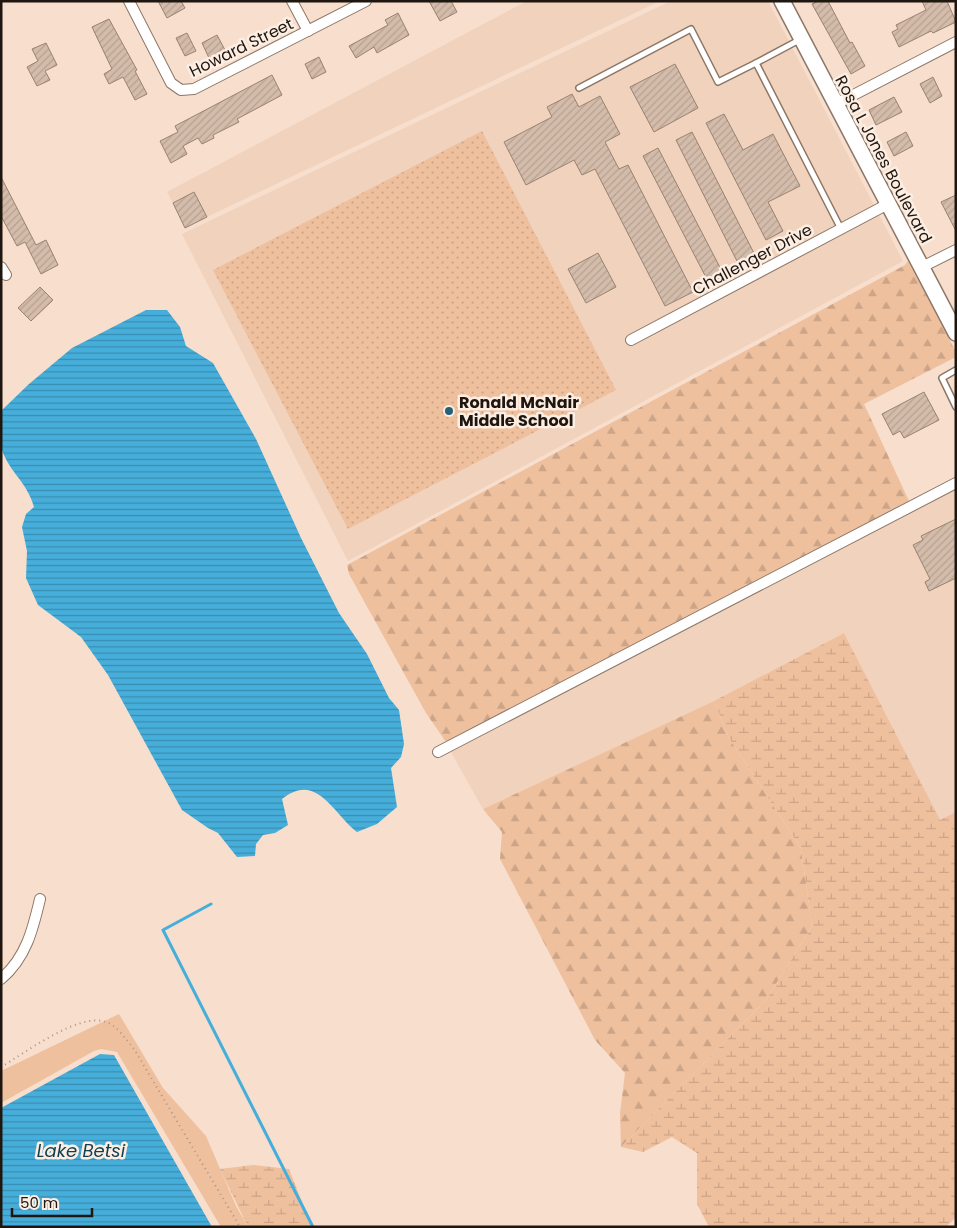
<svg xmlns="http://www.w3.org/2000/svg" width="957" height="1228" font-family="Poppins,sans-serif">
  <style>
    .built { fill: #f1d2bc }
    .green { fill: #efc09e }
    .forest { fill: url(#forest-firs) }
    .wetland { fill: url(#wetland-marsh) }
    .park { fill: url(#park-dots) }
    .water { fill: url(#water-rules) }
    .lines { fill: none; stroke-linecap: round; stroke-linejoin: round }
    .stream { stroke: #46aedb; stroke-width: 3 }
    .building { fill: url(#building-hatch); stroke: #998272 }
    .lane-casing { stroke: #8c7666; stroke-width: 8 }
    .street-casing { stroke: #8c7666; stroke-width: 12 }
    .secondary-casing { stroke: #8c7666; stroke-width: 18 }
    .path { stroke: #a99688; stroke-width: 2; stroke-dasharray: 1 4; stroke-linecap: butt }
    .lane { stroke: #fff; stroke-width: 5 }
    .street { stroke: #fff; stroke-width: 10 }
    .secondary { stroke: #fff; stroke-width: 15 }
    .poi-dot { fill: #255f78; stroke: #fdeee3; stroke-width: 2 }
    .labels { text-anchor: middle; stroke-width: 5; stroke-linejoin: round; paint-order: stroke }
    .street-label { font-size: 16px; fill: #1e160f; stroke: #fdeee3 }
    .poi-label { font-size: 16px; font-weight: bold; fill: #1e160f; stroke: #fdeee3; text-anchor: start }
    .water-label { font-size: 18px; font-style: italic; fill: #113e51; stroke: #fdeee3 }
  </style>
  <defs>
    <pattern id="forest-firs" width="22" height="20" patternUnits="userSpaceOnUse" patternTransform="scale(1.25)"><rect width="22" height="20" fill="#efc09e"/><path d="M5 1l3.5 6h-7zM16 11l3.5 6h-7z" fill="#cca487"/></pattern>
    <pattern id="wetland-marsh" width="20" height="14" patternUnits="userSpaceOnUse" patternTransform="scale(1.25)"><rect width="20" height="14" fill="#efc09e"/><path d="M1 5h8M5 5V1M11 12h8M15 12V8" fill="none" stroke="#cca487"/></pattern>
    <pattern id="park-dots" width="8" height="8" patternUnits="userSpaceOnUse" patternTransform="scale(1.25)"><rect width="8" height="8" fill="#efc09e"/><path d="M2 2h.1M6 6h.1" fill="none" stroke="#cca487" stroke-width="1.8" stroke-linecap="round"/></pattern>
    <pattern id="water-rules" width="6" height="5" patternUnits="userSpaceOnUse" patternTransform="scale(1.25)"><rect width="6" height="5" fill="#46aedb"/><path d="M0 2.5h6" fill="none" stroke="#3a8db0"/></pattern>
    <pattern id="building-hatch" width="6" height="6" patternUnits="userSpaceOnUse" patternTransform="scale(1.25)"><rect width="6" height="6" fill="#d4bcab"/><path d="M-1 1l2-2M0 6l6-6M5 7l2-2" fill="none" stroke="#b6a192"/></pattern>
  </defs>
  <rect width="100%" height="100%" fill="#f7decd"/>
  <!-- built -->
  <g class="built">
    <path d="M527 1H660L186 227 167 192Z"/>
    <path d="M671 1H768L903 261 348 561 182 234Z"/>
    <path d="M956 489V812L940 821 844 633 714 701 483 809 451 752Z"/>
  </g>
  <!-- green -->
  <path class="green" d="M119 1014 163 1088 206 1136 236 1206 248 1227H221L117 1052 101 1049 94 1051 1 1103V1071Z"/>
  <!-- forest -->
  <g class="forest">
    <path d="M908 261 956 352V357L864 404 909 501 446 742 426 713 349 574 347 565 905 265Z"/>
    <path d="M714 701 729 738 801 848 812 926 766 1000 621 1147 620 1113 625 1073 595 1040 500 859 502 832 483 809Z"/>
  </g>
  <!-- wetland -->
  <g class="wetland">
    <path d="M844 633 940 820 956 812V1217L946 1227H709L697 1204V1153L672 1137 643 1152 621 1147 766 1000 812 926 801 848 729 738 714 701Z"/>
    <path d="M253 1165 289 1169 312 1227H248L220 1169Z"/>
  </g>
  <!-- park -->
  <path class="park" d="M482 131 616 390 348 529 213 270Z"/>
  <!-- water -->
  <g class="water">
    <path d="M146 310H167L180 327 186 346 213 363 256 439 301 538 339 613 367 654 389 698 399 710 404 744 401 757 391 768 397 807 377 824 357 832C333 814 317 771 282 799L288 825 275 833 263 835 256 844 255 856 237 857 218 833 208 828 182 810 108 675 81 637 38 605 26 578 27 551 22 527 26 514 34 507C27 482 10 473 2 450 0 438 1 423 1 411L29 384 72 348Z"/>
    <path d="M100 1054 114 1055 212 1227H1V1108Z"/>
  </g>
  <g class="lines">
    <!-- stream -->
    <path class="stream" d="M211 904 163 930 313 1227"/>
  </g>
  <!-- building -->
  <g class="building">
    <path d="M158 1H181L185 8 167 18Z"/>
    <path d="M429 1H451L457 12 440 21Z"/>
    <path d="M818 1H828L850 43 852 42 865 66 851 74 812 4Z"/>
    <path d="M922 1H947L956 22 933 33 931 31 899 47 892 32 898 29 896 25 926 10Z"/>
    <path d="M398 13 409 35 377 53 374 47 356 58 349 46 388 25 385 20Z"/>
    <path d="M109 19 137 70 135 71 147 94 135 100 123 77 109 84 104 74 112 69 92 27Z"/>
    <path d="M187 33 196 51 185 56 176 38Z"/>
    <path d="M217 35 225 50 209 58 202 43Z"/>
    <path d="M46 43 57 65 45 71 50 80 37 86 27 67 38 61 32 49Z"/>
    <path d="M319 57 326 72 312 79 305 64Z"/>
    <path d="M675 64 698 108 654 132 630 87Z"/>
    <path d="M272 75 282 95 237 119 239 122 213 135 214 138 202 144 198 138 183 146 187 154 171 163 160 141 178 132 175 126Z"/>
    <path d="M933 77 942 96 930 103 920 84Z"/>
    <path d="M572 94 579 107 600 96 620 134 605 142 619 169 628 165 693 292 665 306 595 169 582 175 574 160 526 185 504 142 552 117 547 107Z"/>
    <path d="M894 97 902 112 876 125 869 110Z"/>
    <path d="M724 114 743 150 773 134 800 186 768 202 783 231 766 240 706 123Z"/>
    <path d="M692 132 758 261 741 269 676 140Z"/>
    <path d="M906 132 913 146 894 156 887 142Z"/>
    <path d="M658 148 726 279 711 287 643 156Z"/>
    <path d="M1 177 36 245 46 240 58 265 41 274 25 242 17 246 1 216Z"/>
    <path d="M194 192 207 217 185 228 173 203Z"/>
    <path d="M956 195V231L941 202Z"/>
    <path d="M598 253 616 287 586 303 568 269Z"/>
    <path d="M40 287 53 300 31 321 18 308Z"/>
    <path d="M924 392 939 420 904 438 900 431 893 435 882 414Z"/>
    <path d="M956 519V578L929 591 925 582 930 579 913 545 923 540 921 536Z"/>
  </g>
  <g class="lines">
    <!-- lane casing -->
    <g class="lane-casing">
      <g id="lane">
        <path d="M801 39 756 63 841 229"/>
        <path d="M579 88 691 29 718 82 756 63"/>
        <path d="M956 370 942 378 956 407"/>
      </g>
    </g>
    <!-- street casing -->
    <g class="street-casing">
      <g id="street">
        <path d="M129 1 171 83 181 90 194 89 366 1"/>
        <path d="M292 1 308 31"/>
        <path d="M836 104 956 42"/>
        <path d="M1 267 6 275"/>
        <path d="M922 267 956 250"/>
        <path d="M631 340 888 204"/>
        <path d="M438 752 956 483"/>
        <path d="M1 979C26 958 33 929 40 899"/>
      </g>
    </g>
    <!-- secondary casing -->
    <g class="secondary-casing">
      <path id="secondary" d="M782 1 956 333"/>
    </g>
    <!-- path -->
    <path class="path" d="M1 1067C25 1053 79 1012 106 1022 118 1026 126 1040 134 1049L240 1227"/>
    <!-- lane -->
    <use href="#lane" class="lane"/>
    <!-- street -->
    <use href="#street" class="street"/>
    <!-- secondary -->
    <use href="#secondary" class="secondary"/>
  </g>
  <!-- markers -->
  <circle class="poi-dot" cx="449" cy="411" r="5"/>
  <g class="labels">
    <!-- street labels -->
    <g class="street-label">
      <text transform="translate(241 47) rotate(-26)" y="6">Howard Street</text>
      <text transform="translate(884 159) rotate(62)" y="6">Rosa L Jones Boulevard</text>
      <text transform="translate(752 259) rotate(-28)" y="6">Challenger Drive</text>
    </g>
    <!-- poi labels -->
    <g class="poi-label">
      <text x="459" y="408">Ronald McNair<tspan x="459" dy="18">Middle School</tspan></text>
    </g>
    <!-- water labels -->
    <g class="water-label">
      <text x="81" y="1157">Lake Betsi</text>
    </g>
  </g>
  <!-- border -->
  <rect width="957" height="1228" fill="none" stroke="#1e160f" stroke-width="5"/>
  <!-- scale -->
  <path d="M12 1208v8h80v-8" fill="none" stroke="#1e160f" stroke-width="2.5"/>
  <text x="20" y="1208" font-size="15" fill="#1e160f" stroke="#fdeee3" stroke-width="4" paint-order="stroke">50 m</text>
</svg>
